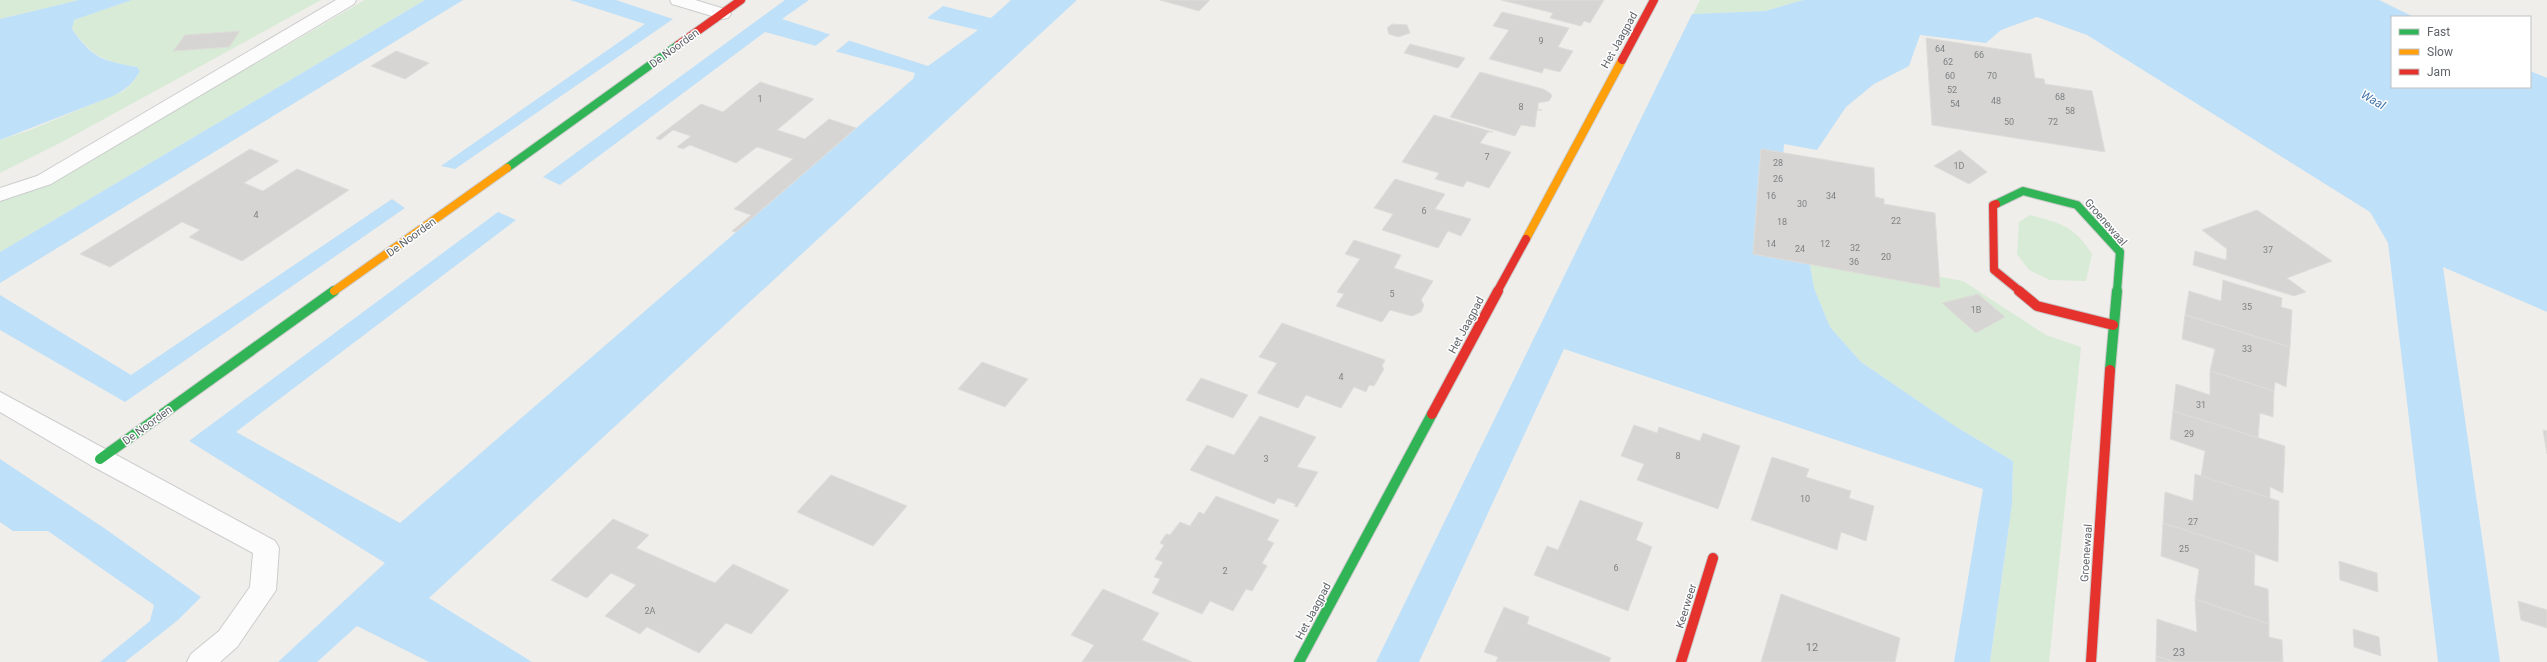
<svg xmlns="http://www.w3.org/2000/svg" width="2547" height="662" font-family="Roboto,sans-serif">
  <style>
    .green { fill: #d8ebd6 }
    .water { fill: #bfe0f9 }
    .pier { fill: #efeeea }
    .building { fill: #d6d5d3; stroke: #deddd9 }
    .lines { fill: none; stroke-linecap: round; stroke-linejoin: round }
    .lane-casing { stroke: #cbcccc; stroke-width: 2 }
    .street-casing { stroke: #cbcccc; stroke-width: 2 }
    .fast-far1-casing { stroke: #cacacb; stroke-width: 10 }
    .fast-casing { stroke: #cacacb; stroke-width: 12 }
    .slow-casing { stroke: #cacacb; stroke-width: 10 }
    .jam-far1-casing { stroke: #cacacb; stroke-width: 10 }
    .jam-casing { stroke: #cacacb; stroke-width: 12 }
    .lane { fill: #fdfcfc; fill-rule: evenodd }
    .street { fill: #fdfcfc; fill-rule: evenodd }
    .fast-far1 { stroke: #30b455; stroke-width: 8 }
    .fast { stroke: #30b455; stroke-width: 10 }
    .slow { stroke: #ff9f0a; stroke-width: 8 }
    .jam-far1 { stroke: #e5322d; stroke-width: 8 }
    .jam { stroke: #e5322d; stroke-width: 10 }
    .labels { text-anchor: middle; stroke-width: 3; stroke-linejoin: round; paint-order: stroke }
    .number-label { font-size: 9px; fill: #7e8184 }
    .street-label { font-size: 11px; fill: #5f6368; stroke: #fff }
    .near-number-label { font-size: 11px; fill: #7e8184 }
    .water-label { font-size: 12px; font-style: italic; fill: #4174aa; stroke: #fff }
  </style>
  <rect width="100%" height="100%" fill="#efeeea"/>
  <!-- green -->
  <g class="green">
    <path d="M0 0H79L0 19Z"/>
    <path d="M132 0H321L62 142 0 173V140L30 130 124 91 134 81 140 71 137 67C103 61 93 57 72 29L74 20Z"/>
    <path d="M365 0H425L0 252V197L30 190 184 105Z"/>
    <path d="M1700 0H1803L1765 11 1693 14Z"/>
    <path d="M2030 215C2061 223 2074 226 2092 254L2086 281 2050 280 2029 270 2017 254 2019 222Z"/>
    <path d="M1808 253 1963 281 2046 335 2081 347 2049 662H1990L2012 504 2013 461 1955 426 1861 362 1830 327 1814 288Z"/>
  </g>
  <!-- water -->
  <g class="water">
    <path d="M79 0H132L74 20 72 29C92 58 103 61 137 67L140 71C133 84 125 90 113 96L0 140V19Z"/>
    <path d="M425 0H463L0 283V252Z"/>
    <path d="M570 0H616L673 19 455 169 441 166 645 24Z"/>
    <path d="M785 0H809L782 19 928 66 978 30 927 18 943 6 991 18 1011 0H1077L429 598 532 662H429L357 626 317 662H278L385 563 189 441 498 212 516 220 236 432 400 523 913 79 915 73 765 32 560 185 543 177Z"/>
    <path d="M1803 0H2379L2414 17H2392V87H2530V71L2547 78V312L2443 267 2500 662H2438L2388 243 2370 212 2087 35 2037 17 2001 30 1986 43 1920 35 1909 66 1874 84 1846 107 1817 150 1784 144 1777 247 1808 253 1814 288 1830 327 1861 362 1955 426 2013 461 2012 504 1990 662H1954L1983 489 1564 349 1419 662H1376L1692 14 1765 11Z"/>
    <path d="M392 199 405 208 125 402 0 330V295L131 375Z"/>
    <path d="M0 459 104 528 201 597 178 620 125 662H100L150 621 154 605 48 531H13L0 522Z"/>
  </g>
  <!-- pier -->
  <path class="pier" d="M832 33 851 39 834 53 814 47Z"/>
  <!-- building -->
  <g class="building">
    <path d="M1160 0H1210L1199 11Z"/>
    <path d="M1501 0H1604L1590 23 1584 21 1581 26 1550 18 1553 13Z"/>
    <path d="M1502 12 1569 28 1558 47 1573 51 1560 72 1544 68 1542 73 1489 59 1509 30 1493 26Z"/>
    <path d="M1392 24 1407 25 1410 33 1398 37 1389 34 1387 28Z"/>
    <path d="M240 31 229 47 173 51 185 35Z"/>
    <path d="M1926 38 2031 54 2035 78 2044 79 2045 84 2092 91 2105 152 1932 125Z"/>
    <path d="M1410 44 1465 58 1458 68 1404 53Z"/>
    <path d="M396 51 429 63 405 79 371 66Z"/>
    <path d="M1480 72 1543 89 1550 93 1552 96 1549 101 1538 103V110H1542H1537L1535 127 1521 125 1515 136 1450 117Z"/>
    <path d="M760 82 814 99 777 130 805 139 829 119 856 128 736 232 732 231 751 215 734 209 793 159 757 147 736 163 690 145 683 149 677 147 691 136 673 130 660 140 656 138 701 104 723 112Z"/>
    <path d="M1434 115 1493 132H1488L1480 143 1511 152 1489 188 1467 181 1463 187 1435 179 1439 173 1402 162Z"/>
    <path d="M250 149 279 161 244 183 263 191 297 169 349 190 242 261 189 237 200 230 182 222 110 267 80 254Z"/>
    <path d="M1761 149 1874 168 1875 197 1884 199V204L1935 213 1940 288 1753 254Z"/>
    <path d="M1960 150 1987 172 1969 184 1934 166Z"/>
    <path d="M1395 179 1445 194 1435 209 1471 219 1461 236 1448 231 1438 248 1382 230 1393 214 1374 208Z"/>
    <path d="M2257 210 2332 261 2287 278 2306 292 2294 296 2193 265 2195 251 2226 260 2227 249 2202 230Z"/>
    <path d="M1354 240 1401 255 1394 268 1433 281 1421 300 1424 305 1421 312 1412 316 1390 310 1382 322 1336 306 1344 294 1337 292 1360 259 1345 254Z"/>
    <path d="M2223 280 2282 298 2281 307 2292 310 2290 347 2185 315 2189 291 2221 301Z"/>
    <path d="M1978 294 2005 317 1976 333 1942 303Z"/>
    <path d="M2185 315 2290 347 2286 387 2275 382 2274 391 2210 371 2215 349 2182 339Z"/>
    <path d="M1282 323 1385 360 1382 366 1384 369 1374 386 1369 385 1366 392 1354 387 1341 408 1306 395 1298 408 1257 393 1277 363 1259 357Z"/>
    <path d="M982 362 1028 379 1005 407 958 389Z"/>
    <path d="M2210 371 2274 391 2273 417 2260 413 2258 438 2173 411 2176 384 2210 395Z"/>
    <path d="M1201 378 1248 395 1233 418 1186 400Z"/>
    <path d="M2173 411 2285 446 2283 493 2270 487V499L2201 476 2205 451 2170 439Z"/>
    <path d="M1260 416 1316 437 1297 467 1318 472 1297 507 1294 506 1296 504 1278 498 1274 504 1190 470 1207 445 1234 455Z"/>
    <path d="M1634 425 1657 433 1659 427 1700 441 1703 433 1740 446 1718 509 1637 480 1644 464 1621 456Z"/>
    <path d="M2543 430 2547 431V454Z"/>
    <path d="M1772 457 1809 469 1806 477 1851 491 1849 498 1874 506 1866 541 1841 532 1837 550 1751 520Z"/>
    <path d="M2195 474 2279 501 2278 562 2163 523 2165 492 2193 501Z"/>
    <path d="M831 475 907 506 873 546 797 512Z"/>
    <path d="M1216 496 1279 520 1267 540 1274 543 1262 563 1267 566 1252 591 1246 589 1233 611 1210 601 1202 614 1152 593 1160 579 1154 577 1163 562 1155 559 1164 545 1160 543 1166 534 1170 535 1180 522 1190 526 1199 512 1204 514Z"/>
    <path d="M1580 500 1643 523 1636 540 1652 547 1628 611 1534 575 1547 546 1558 550Z"/>
    <path d="M613 519 649 535 636 548 715 583 733 564 789 590 751 634 726 623 699 653 647 627 640 634 605 616 636 585 611 573 587 598 551 580Z"/>
    <path d="M2163 523 2255 553 2254 585 2268 589 2269 624 2195 599 2199 569 2161 556Z"/>
    <path d="M2339 561 2377 573 2378 592 2340 580Z"/>
    <path d="M1103 589 1159 613 1142 640 1192 662H1082L1094 645 1071 635Z"/>
    <path d="M1781 594 1900 638 1895 662H1761Z"/>
    <path d="M2195 599 2269 624V637L2282 640 2283 662H2174L2156 656 2157 619 2197 632Z"/>
    <path d="M2518 601 2547 610V628L2521 620Z"/>
    <path d="M1504 607 1529 617 1527 624 1611 658 1609 662H1496L1498 657 1484 652Z"/>
    <path d="M2353 629 2379 637 2381 656 2354 647Z"/>
    <path d="M2156 656 2174 662H2156Z"/>
  </g>
  <g class="lines">
    <!-- lane casing -->
    <g class="lane-casing">
      <path id="lane" d="M336 0H356L354 4 51 184 0 201V188L37 176Z"/>
    </g>
    <!-- street casing -->
    <g class="street-casing">
      <g id="street">
        <path d="M670 0H695L728 10 731 14 728 18 722 19 672 4Z"/>
        <path d="M0 392 275 541 279 548 276 590 237 647 220 662H187L191 654 219 631 250 587 253 553 92 466 0 412Z"/>
      </g>
    </g>
    <!-- fast-far1 casing -->
    <g class="fast-far1-casing">
      <g id="fast-far1">
        <path d="M507 168 678 45"/>
        <path d="M1996 204 2023 191 2077 205 2120 252 2117 292"/>
        <path d="M332 292 334 291"/>
      </g>
    </g>
    <!-- fast casing -->
    <g class="fast-casing">
      <g id="fast">
        <path d="M2110 370 2117 291"/>
        <path d="M100 459 334 291"/>
        <path d="M1299 662 1432 414"/>
      </g>
    </g>
    <!-- slow casing -->
    <g class="slow-casing">
      <g id="slow">
        <path d="M1526 239 1622 60"/>
        <path d="M334 291 507 168"/>
      </g>
    </g>
    <!-- jam-far1 casing -->
    <g class="jam-far1-casing">
      <g id="jam-far1">
        <path d="M678 45 741 0"/>
        <path d="M1622 60 1654 0"/>
        <path d="M1996 204 1993 205 1994 270 2021 292"/>
        <path d="M1497 292 1526 239"/>
      </g>
    </g>
    <!-- jam casing -->
    <g class="jam-casing">
      <g id="jam">
        <path d="M2019 291 2037 306 2113 325"/>
        <path d="M1432 414 1498 291"/>
        <path d="M1681 662 1713 558"/>
        <path d="M2091 662 2110 370"/>
      </g>
    </g>
    <!-- lane -->
    <use href="#lane" class="lane"/>
    <!-- street -->
    <use href="#street" class="street"/>
    <!-- fast-far1 -->
    <use href="#fast-far1" class="fast-far1"/>
    <!-- fast -->
    <use href="#fast" class="fast"/>
    <!-- slow -->
    <use href="#slow" class="slow"/>
    <!-- jam-far1 -->
    <use href="#jam-far1" class="jam-far1"/>
    <!-- jam -->
    <use href="#jam" class="jam"/>
  </g>
  <g class="labels">
    <!-- number labels -->
    <g class="number-label">
      <text x="1541" y="44">9</text>
      <text x="1940" y="52">64</text>
      <text x="1979" y="58">66</text>
      <text x="1948" y="65">62</text>
      <text x="1950" y="79">60</text>
      <text x="1992" y="79">70</text>
      <text x="1952" y="93">52</text>
      <text x="2060" y="100">68</text>
      <text x="760" y="102">1</text>
      <text x="1996" y="104">48</text>
      <text x="1955" y="107">54</text>
      <text x="1521" y="110">8</text>
      <text x="2070" y="114">58</text>
      <text x="2009" y="125">50</text>
      <text x="2053" y="125">72</text>
      <text x="1487" y="160">7</text>
      <text x="1778" y="166">28</text>
      <text x="1959" y="169">1D</text>
      <text x="1778" y="182">26</text>
      <text x="1771" y="199">16</text>
      <text x="1831" y="199">34</text>
      <text x="1802" y="207">30</text>
      <text x="1424" y="214">6</text>
      <text x="256" y="218">4</text>
      <text x="1896" y="224">22</text>
      <text x="1782" y="225">18</text>
      <text x="1771" y="247">14</text>
      <text x="1825" y="247">12</text>
      <text x="1855" y="251">32</text>
      <text x="1800" y="252">24</text>
      <text x="2268" y="253">37</text>
      <text x="1886" y="260">20</text>
      <text x="1854" y="265">36</text>
      <text x="1392" y="297">5</text>
      <text x="2247" y="310">35</text>
      <text x="1976" y="313">1B</text>
      <text x="2247" y="352">33</text>
      <text x="1341" y="380">4</text>
      <text x="2201" y="408">31</text>
      <text x="2189" y="437">29</text>
      <text x="1678" y="459">8</text>
      <text x="1266" y="462">3</text>
      <text x="1805" y="502">10</text>
      <text x="2193" y="525">27</text>
      <text x="2184" y="552">25</text>
      <text x="1616" y="571">6</text>
      <text x="1225" y="574">2</text>
      <text x="650" y="614">2A</text>
    </g>
    <!-- street labels -->
    <g class="street-label">
      <text transform="translate(1619 40) rotate(-61)" y="4">Het Jaagpad</text>
      <text transform="translate(674 48) rotate(-36)" y="4">De Noorden</text>
      <text transform="translate(2106 222) rotate(49)" y="4">Groenewaal</text>
      <text transform="translate(411 237) rotate(-36)" y="4">De Noorden</text>
      <text transform="translate(1466 325) rotate(-62)" y="4">Het Jaagpad</text>
      <text transform="translate(147 425) rotate(-36)" y="4">De Noorden</text>
      <text transform="translate(2086 553) rotate(-86)" y="4">Groenewaal</text>
      <text transform="translate(1686 606) rotate(-73)" y="4">Keerweer</text>
      <text transform="translate(1313 611) rotate(-62)" y="4">Het Jaagpad</text>
    </g>
    <!-- near-number labels -->
    <g class="near-number-label">
      <text x="1812" y="651">12</text>
      <text x="2179" y="656">23</text>
    </g>
    <!-- water labels -->
    <g class="water-label">
      <text transform="translate(2373 100) rotate(30)" y="4">Waal</text>
    </g>
  </g>
  <!-- legend -->
  <rect x="2391" y="16" width="140" height="72" fill="#ffffff" stroke="#bfc1c3"/>
  <rect x="2399" y="29" width="20" height="6" fill="#30b455" stroke="#bfc1c3"/>
  <text x="2427" y="36" font-size="12" fill="#5f6368">Fast</text>
  <rect x="2399" y="49" width="20" height="6" fill="#ff9f0a" stroke="#bfc1c3"/>
  <text x="2427" y="56" font-size="12" fill="#5f6368">Slow</text>
  <rect x="2399" y="69" width="20" height="6" fill="#e5322d" stroke="#bfc1c3"/>
  <text x="2427" y="76" font-size="12" fill="#5f6368">Jam</text>
</svg>
